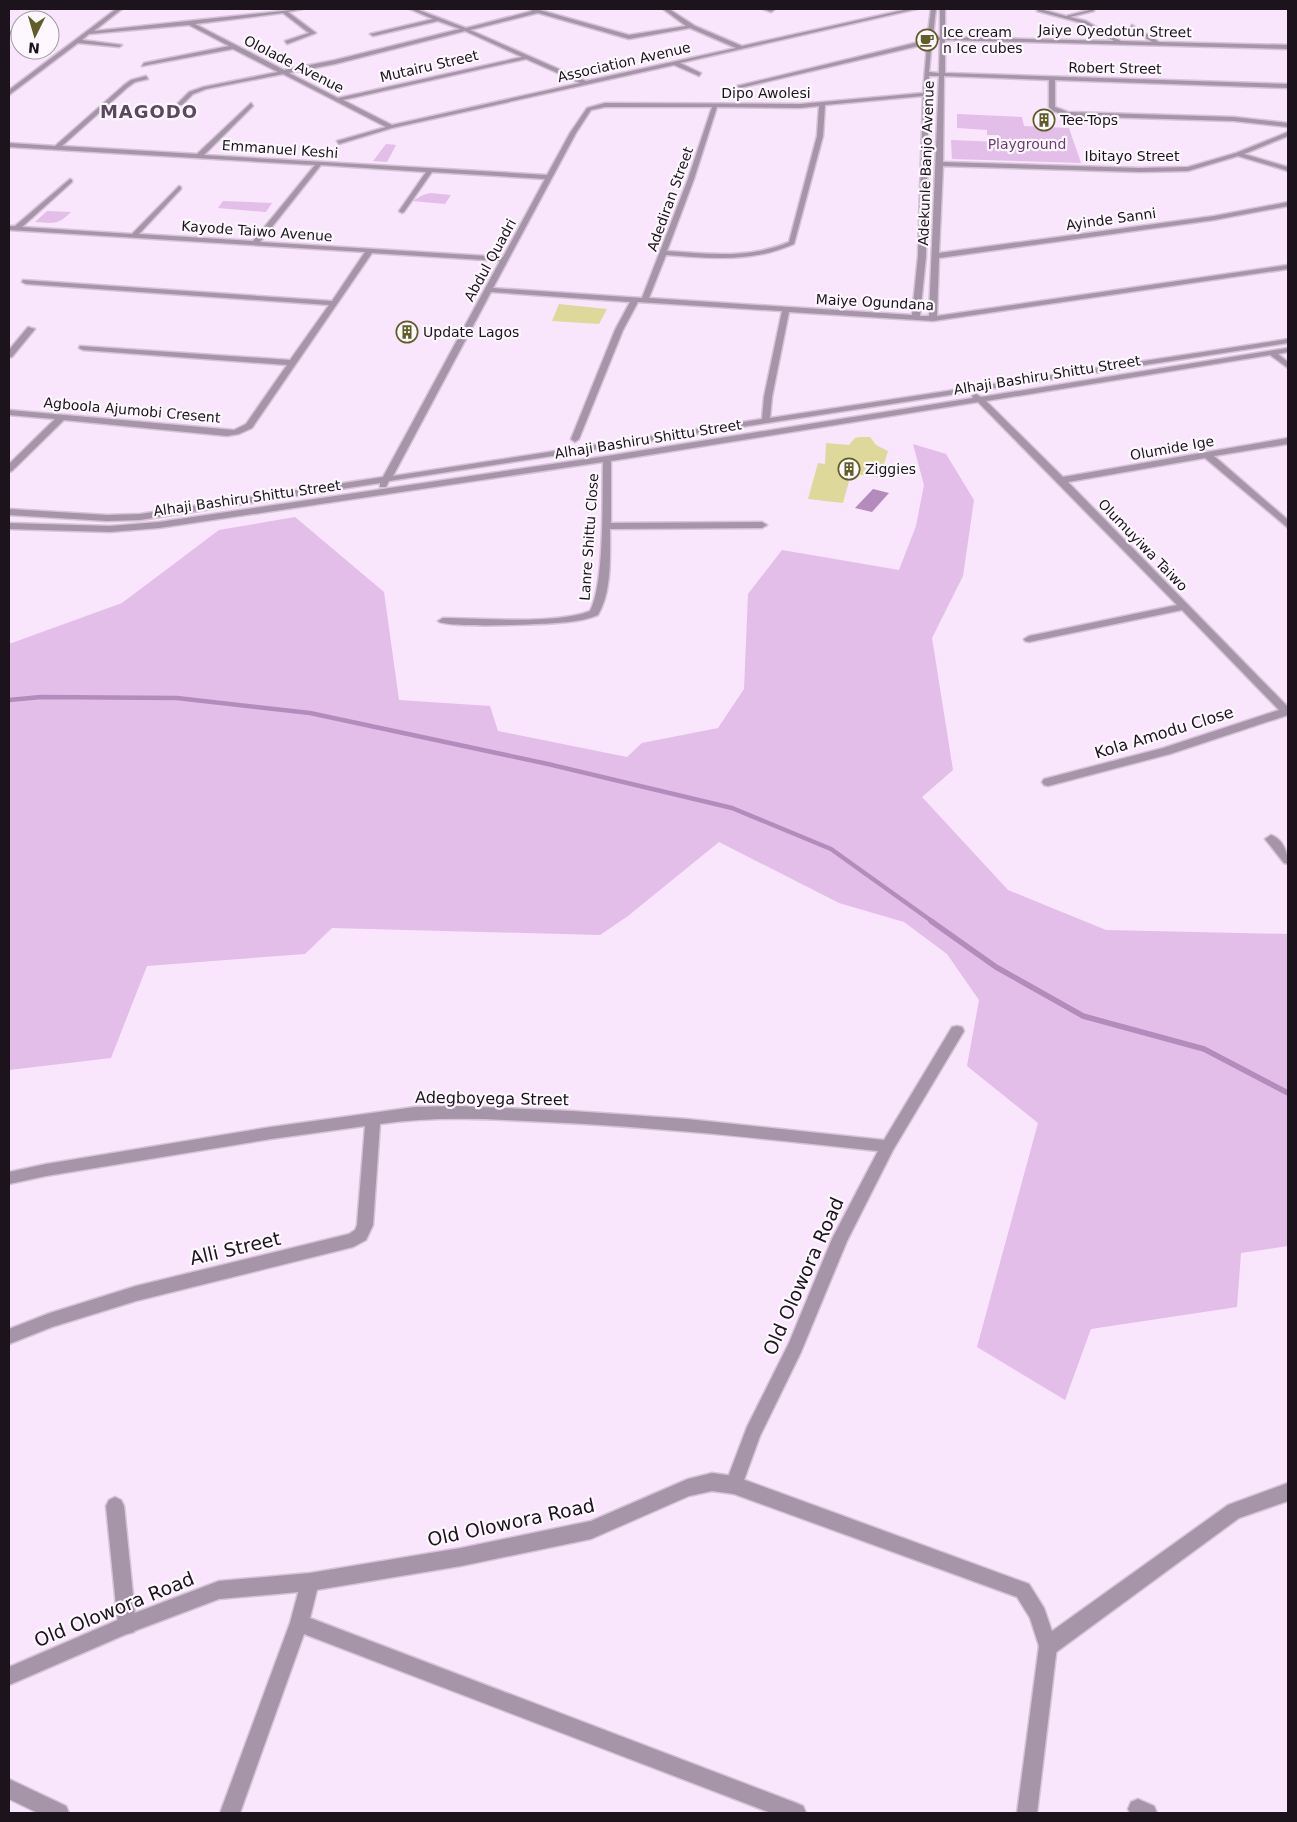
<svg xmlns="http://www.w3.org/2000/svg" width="1297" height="1822" font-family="'DejaVu Sans',sans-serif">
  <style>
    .green { fill: #e3bee9 }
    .water { fill: #b48cbb }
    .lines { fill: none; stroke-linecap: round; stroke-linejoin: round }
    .stream-far1 { stroke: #b48cbb; stroke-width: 4.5 }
    .stream { stroke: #b48cbb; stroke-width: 5.5 }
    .building { fill: #ded99b }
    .minor-casing { stroke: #d6c3d8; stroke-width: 3 }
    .tertiary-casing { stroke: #d6c3d8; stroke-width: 3 }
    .minor { fill: #a694a8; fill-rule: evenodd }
    .tertiary { fill: #a694a8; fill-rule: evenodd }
    .labels { text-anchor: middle; stroke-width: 4.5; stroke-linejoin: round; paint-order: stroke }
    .far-street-label { font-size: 14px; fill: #1c131d; stroke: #fdf8fe }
    .far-poi-label { font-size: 14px; fill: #1c131d; stroke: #fdf8fe; text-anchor: start }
    .far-park-label { font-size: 14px; fill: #6f3b77; stroke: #fdf8fe }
    .street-label { font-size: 16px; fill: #1c131d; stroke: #fdf8fe }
    .far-district-label { font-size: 18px; font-weight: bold; letter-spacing: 1px; fill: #5b475e; stroke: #fdf8fe }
    .near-street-label { font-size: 19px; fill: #1c131d; stroke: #fdf8fe }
  </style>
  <rect width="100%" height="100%" fill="#f9e5fc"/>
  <!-- green -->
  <g class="green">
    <path d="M957 114 1022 117 1024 126 1069 128 1081 163 952 159 951 140 1000 142 999 135H987V130L957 128Z"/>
    <path d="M386 144 396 145 387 162 373 161Z"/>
    <path d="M430 193 451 195 445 204 412 201 423 195Z"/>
    <path d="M223 201 272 203 266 212 218 208Z"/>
    <path d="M47 211 71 212C57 226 53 223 35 222Z"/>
    <path d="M913 444 946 454 974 500 963 576 932 638 953 770 922 797 1008 890 1106 930 1288 934V1246L1241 1253 1237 1307 1091 1329 1065 1400 977 1347 1038 1123 967 1066 979 1000 947 954 904 922 839 903 719 842 628 916 600 935 332 928 305 954 147 966 111 1058 9 1070V644L122 603 219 530 295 517 384 592 399 700 490 706 498 731 627 757 642 743 718 728 744 689 748 594 782 550 899 570 916 526 924 485Z"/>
  </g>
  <!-- water -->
  <path class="water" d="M873 489 889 493 872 512 855 508Z"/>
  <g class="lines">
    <!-- stream-far1 -->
    <path class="stream-far1" d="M9 700 41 697 177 698 310 713 548 764 732 808 831 849 933 922"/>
    <!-- stream -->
    <path class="stream" d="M931 921 996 967 1083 1016 1204 1049 1288 1093"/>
  </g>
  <!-- building -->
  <g class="building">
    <path d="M559 304 607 309 599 324 552 321Z"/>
    <path d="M859 437H870L876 445 888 451 880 477 851 474 843 503 808 499 818 463 825 464 826 443 849 445 855 438Z"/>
  </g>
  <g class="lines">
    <!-- minor casing -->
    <g class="minor-casing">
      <g id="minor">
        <path d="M116 9H122L94 31 302 9 288 12 316 33 287 44 285 41 309 33 283 13 195 24 284 70 335 60 460 29 438 21 373 36 370 34 433 19 410 9H416L466 28 532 11 529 9H536L629 35 686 26 663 9H669L695 26 742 46 908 9H917L680 63 701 73 699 76 674 65 392 128 339 144 337 141 386 127 283 74 206 89 193 94 182 105H178V103L189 92 203 87 278 72 233 49 142 66 144 63 229 46 189 25 89 34 82 40 122 45 119 47 78 43 9 95V90ZM538 13 629 39 690 28 736 48 586 81 470 30ZM465 31 522 57 338 98 289 73 335 64ZM526 59 580 83 392 125 343 100Z"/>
        <path d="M763 9H772L774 10 771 12Z"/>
        <path d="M931 9H936L933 36 940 37V9H945V37L1114 41 1082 23 1037 11 1040 9 1066 16 1093 9 1094 11 1070 17 1086 21 1121 41 1152 42 1130 28 1132 25 1159 42 1288 45V49L945 40V73L1288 84V88L1055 80V107L1068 112 1234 117 1288 123V127L1234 121 1067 116 1053 111 1049 107V80L944 76 943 162 1139 168 1188 167 1236 153 1288 132V136L1244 154 1288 167V171L1238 156 1188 171 1139 172 943 166 939 253 1214 216 1288 202V206L1214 220 939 258 937 316 1288 265V269L933 321 789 312 772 397 770 418 1288 339V343L389 481 386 487H380V483L140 520 107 521 9 515V509L107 515 140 514 383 477 500 261 372 253 252 428 239 434 227 436 64 420 12 471 9 472V464L55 419 9 415V410L234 430 246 424 287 365 83 350 79 348 80 346 290 360 329 305 26 284 22 282 23 280 332 301 365 252 9 230V226H15L70 179 72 180V182L22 227 132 234 179 186 181 187V189L139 234 253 241 315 165 9 147V143L55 146 124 85 131 80 146 76 148 79 135 82 128 87 62 146 197 154 251 103 253 106 204 155 547 175 570 133 587 108 605 103 800 104 923 93 927 44 740 88 737 86 927 40ZM932 40H940L939 73 929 72ZM929 76H939L929 316H920L926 256ZM923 96 918 256 912 315 649 298 666 255C710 258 752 263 794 244L823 136 825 105ZM819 106 817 136 789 242C749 259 709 254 667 251L694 179 717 107 800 108ZM605 107H712L688 179 642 298 493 288 576 133 591 110ZM321 165 426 172 399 211 402 213 404 212 432 172 545 179 503 257 260 242ZM491 292 630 302 615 330 571 439 575 442 579 439 623 330 638 302 782 311 764 397 762 419 393 476Z"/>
        <path d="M9 31 13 32 14 33 9 35Z"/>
        <path d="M28 327 35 329 12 357H9V350Z"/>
        <path d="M1288 348V352L1278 354 1288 362V368L1270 355 986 401 1063 477 1288 438V444L1214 456 1288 520V528L1205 458 1068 482 1288 707V715L1170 754 1048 786 1044 785 1042 782 1044 779 1163 748 1279 710 1182 610 1029 642 1025 641 1024 639 1029 636 1177 605 978 402 611 461V523L762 522 767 525 762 528 610 529C610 556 612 592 598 615 588 619 578 621 568 622 551 624 446 629 438 621L443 618C483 618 554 625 590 611 605 582 602 497 603 462L159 528 110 532 9 529V523L110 526 159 522 607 456 973 398 972 396 976 394 981 397Z"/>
        <path d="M1271 835C1283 839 1288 853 1288 864L1284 863 1265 839Z"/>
        <path d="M957 1026 962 1027 964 1031 893 1150 847 1241 801 1352 760 1436 740 1491 734 1494 728 1491 725 1485 747 1427 789 1343 832 1239 878 1151C768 1139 657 1127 546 1122 490 1119 435 1116 380 1124L373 1225 366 1240 353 1247 136 1301 52 1327 9 1344V1329L50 1313 136 1286 349 1234 355 1230 357 1225 365 1126 271 1139 46 1176 9 1184V1172L46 1164 271 1127 415 1107 456 1106 572 1111 687 1119 884 1140 952 1027Z"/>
        <path d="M1288 1483V1501L1239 1518 1055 1653 1048 1655 1041 1653 1039 1646 1041 1639 1228 1505Z"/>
        <path d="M115 1497 121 1500 124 1506 136 1625 134 1632 127 1634 120 1632 118 1625 106 1506 109 1500Z"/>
        <path d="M310 1573 316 1576 319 1582 310 1618 796 1803 803 1806 806 1813H771L304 1634 240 1813H220L290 1623 301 1582 304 1576Z"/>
        <path d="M9 1779 66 1806 69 1813H38L9 1799Z"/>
        <path d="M1138 1799 1154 1806 1157 1813H1130L1128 1809 1131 1802Z"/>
      </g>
    </g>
    <!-- tertiary casing -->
    <g class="tertiary-casing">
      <path id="tertiary" d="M712 1473 734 1476 1029 1584 1044 1608 1057 1646 1037 1813H1017L1039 1646 1030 1618 1017 1597 734 1494 712 1491 689 1496 591 1539 461 1566 310 1591 219 1599 129 1633 9 1685V1667L127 1616 219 1581 310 1573 461 1548 591 1521 688 1479Z"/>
    </g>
    <!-- minor -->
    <use href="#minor" class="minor"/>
    <!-- tertiary -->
    <use href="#tertiary" class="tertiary"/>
  </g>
  <!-- icons -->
  <defs>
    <g id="cafe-ring" transform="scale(1.125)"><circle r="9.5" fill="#fdf8fe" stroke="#615d29" stroke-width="1.5"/><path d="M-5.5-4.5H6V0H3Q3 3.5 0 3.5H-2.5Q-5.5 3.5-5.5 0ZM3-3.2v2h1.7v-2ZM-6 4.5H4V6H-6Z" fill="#615d29"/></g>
    <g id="building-ring" transform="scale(1.125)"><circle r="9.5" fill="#fdf8fe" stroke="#615d29" stroke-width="1.5"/><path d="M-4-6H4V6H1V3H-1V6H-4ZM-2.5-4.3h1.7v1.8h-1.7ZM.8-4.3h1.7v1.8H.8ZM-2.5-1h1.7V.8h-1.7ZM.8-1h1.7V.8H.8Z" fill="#615d29"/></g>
  </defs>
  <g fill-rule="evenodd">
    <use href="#cafe-ring" x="927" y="40"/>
    <use href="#building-ring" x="1044" y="120"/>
    <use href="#building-ring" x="407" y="332"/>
    <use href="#building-ring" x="849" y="469"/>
  </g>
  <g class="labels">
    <!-- far-street labels -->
    <g class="far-street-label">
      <text transform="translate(1115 31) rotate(1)" y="5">Jaiye Oyedotun Street</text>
      <text transform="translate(624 62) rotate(-13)" y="5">Association Avenue</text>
      <text transform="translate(294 64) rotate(27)" y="5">Ololade Avenue</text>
      <text transform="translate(429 66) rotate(-13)" y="5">Mutairu Street</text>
      <text transform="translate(1115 68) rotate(1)" y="5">Robert Street</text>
      <text x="766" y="98">Dipo Awolesi</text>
      <text transform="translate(280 149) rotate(4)" y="5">Emmanuel Keshi</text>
      <text x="1132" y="161">Ibitayo Street</text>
      <text transform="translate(926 163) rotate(-88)" y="5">Adekunle Banjo Avenue</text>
      <text transform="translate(670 199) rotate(-70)" y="5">Adediran Street</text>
      <text transform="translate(1111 219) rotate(-8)" y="5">Ayinde Sanni</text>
      <text transform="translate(257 231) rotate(4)" y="5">Kayode Taiwo Avenue</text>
      <text transform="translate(490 260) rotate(-61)" y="5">Abdul Quadri</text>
      <text transform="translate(875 302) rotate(3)" y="5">Maiye Ogundana</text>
      <text transform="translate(1047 375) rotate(-9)" y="5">Alhaji Bashiru Shittu Street</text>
      <text transform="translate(132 410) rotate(5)" y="5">Agboola Ajumobi Cresent</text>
      <text transform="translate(648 439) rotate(-9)" y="5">Alhaji Bashiru Shittu Street</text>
      <text transform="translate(1172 448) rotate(-10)" y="5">Olumide Ige</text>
      <text transform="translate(247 498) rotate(-8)" y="5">Alhaji Bashiru Shittu Street</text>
      <text transform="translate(589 537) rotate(-86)" y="5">Lanre Shittu Close</text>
      <text transform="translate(1143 545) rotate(46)" y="5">Olumuyiwa Taiwo</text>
    </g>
    <!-- far-poi labels -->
    <g class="far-poi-label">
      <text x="943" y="37">Ice cream<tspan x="943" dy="16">n Ice cubes</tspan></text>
      <text x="1060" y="125">Tee-Tops</text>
      <text x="423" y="337">Update Lagos</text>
      <text x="865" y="474">Ziggies</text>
    </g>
    <!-- far-park labels -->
    <g class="far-park-label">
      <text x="1027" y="149">Playground</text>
    </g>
    <!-- street labels -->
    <g class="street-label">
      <text transform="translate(1164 732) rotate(-17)" y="6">Kola Amodu Close</text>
      <text transform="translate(492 1098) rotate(1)" y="6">Adegboyega Street</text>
    </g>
    <!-- far-district labels -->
    <g class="far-district-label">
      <text x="149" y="118">MAGODO</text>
    </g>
    <!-- near-street labels -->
    <g class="near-street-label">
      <text transform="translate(235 1248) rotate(-13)" y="7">Alli Street</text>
      <text transform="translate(803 1276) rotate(-66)" y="7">Old Olowora Road</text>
      <text transform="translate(511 1522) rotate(-12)" y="7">Old Olowora Road</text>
      <text transform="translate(114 1609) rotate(-22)" y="7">Old Olowora Road</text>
    </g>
  </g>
  <!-- border -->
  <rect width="1297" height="1822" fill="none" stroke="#1c131d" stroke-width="20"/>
  <!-- north arrow -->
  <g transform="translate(35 35) rotate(185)"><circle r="24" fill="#fdf8fe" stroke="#a39ca4"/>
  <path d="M0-4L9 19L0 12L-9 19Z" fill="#615d29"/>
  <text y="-8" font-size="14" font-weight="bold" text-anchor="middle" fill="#1c131d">N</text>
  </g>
</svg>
